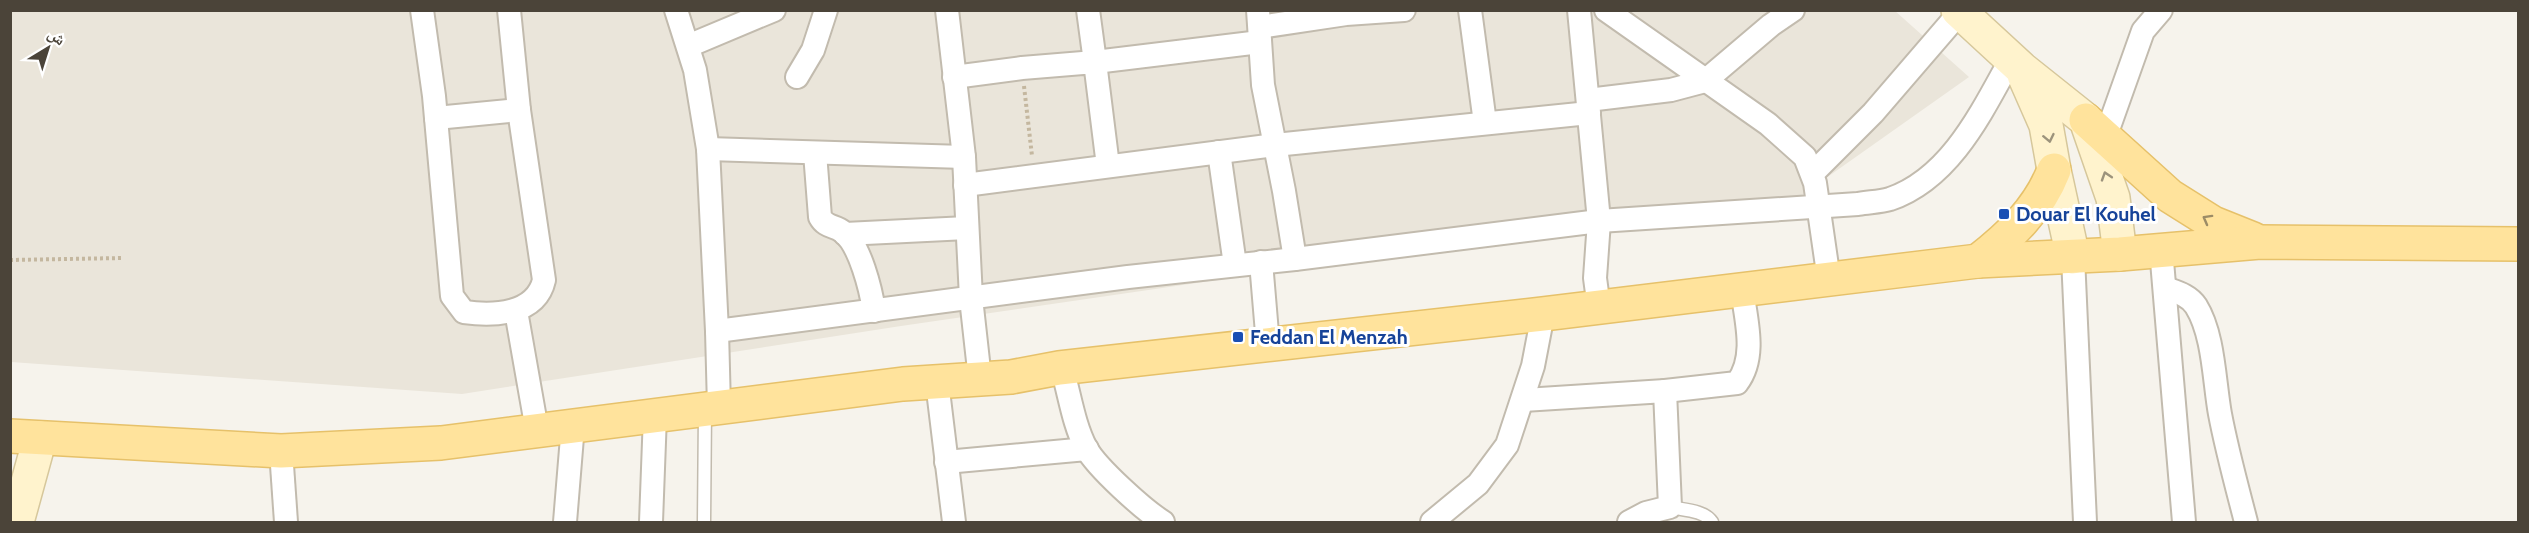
<svg xmlns="http://www.w3.org/2000/svg" width="2529" height="533" font-family="Cabin,'Noto Naskh Arabic',sans-serif">
  <style>
    .residential { fill: #eae5da }
    .lines { fill: none; stroke-linecap: round; stroke-linejoin: round }
    .lane-casing { stroke: #c2bbae; stroke-width: 15 }
    .street-casing { stroke: #c2bbae; stroke-width: 26 }
    .secondary-casing { stroke: #d6c79b; stroke-width: 36 }
    .primary-casing { stroke: #e6c16a; stroke-width: 36 }
    .path { stroke: #c4b79f; stroke-width: 4; stroke-dasharray: 3 3; stroke-linecap: butt }
    .lane { stroke: #fff; stroke-width: 12 }
    .street { stroke: #fff; stroke-width: 22 }
    .secondary { stroke: #fff3cd; stroke-width: 33 }
    .primary { stroke: #ffe39c; stroke-width: 33 }
    .oneway { stroke: #9c937c }
    .oneway2 { stroke: #9c8c66 }
    .transit-dot { fill: #1a4fb4; stroke: #fff; stroke-width: 2 }
    .labels { text-anchor: middle; stroke-width: 6; stroke-linejoin: round; paint-order: stroke }
    .transit-label { font-size: 20px; font-weight: bold; fill: #164399; stroke: #fff; text-anchor: start }
  </style>
  <rect width="100%" height="100%" fill="#f6f3ec"/>
  <!-- residential -->
  <path class="residential" d="M1894 10 1969 77 1802 195 901 326 462 394 11 362 10 11Z"/>
  <g class="lines">
    <!-- lane casing -->
    <g class="lane-casing">
      <g id="lane">
        <path d="M1670 507C1683 510 1704 510 1712 522"/>
        <path d="M704 522 705 410"/>
      </g>
    </g>
    <!-- street casing -->
    <g class="street-casing">
      <g id="street">
        <path d="M422 10 434 96 452 296 464 312C493 316 536 315 544 280L519 110 509 10"/>
        <path d="M676 10 695 70 708 149 717 331 1128 277 1295 259 1599 221 1858 204C1869 202 1880 202 1890 199 1951 178 1982 111 2011 59"/>
        <path d="M947 10 964 157 971 298 980 379"/>
        <path d="M1088 10 1095 62 1260 42"/>
        <path d="M1258 10 1263 85 1284 191 1295 259"/>
        <path d="M1470 10 1485 123"/>
        <path d="M1579 10 1599 221 1595 278 1599 308"/>
        <path d="M1606 10 1768 124 1805 157 1815 183 1829 280"/>
        <path d="M1260 27 1346 14 1404 10"/>
        <path d="M688 46 774 10"/>
        <path d="M797 77 813 50 826 10"/>
        <path d="M954 77 1022 68 1095 62 1108 166"/>
        <path d="M1588 100 1671 90 1705 81 1771 25 1793 10"/>
        <path d="M436 118 519 110"/>
        <path d="M2105 138 2143 31 2161 10"/>
        <path d="M708 149 964 157"/>
        <path d="M1219 152 1235 265"/>
        <path d="M815 153 820 217C826 228 835 225 843 232 860 245 871 290 874 311"/>
        <path d="M1813 173 1873 113 1960 12"/>
        <path d="M965 185 1275 145 1589 113"/>
        <path d="M845 234 967 228"/>
        <path d="M2161 249 2184 522"/>
        <path d="M2073 257 2085 522"/>
        <path d="M1261 262 1268 345"/>
        <path d="M2165 288C2176 292 2189 295 2196 306 2214 335 2214 381 2220 414 2227 451 2237 487 2246 522"/>
        <path d="M516 311 537 430"/>
        <path d="M717 331 719 407"/>
        <path d="M1059 368 1063 372C1070 397 1074 425 1086 448 1097 468 1144 510 1163 522"/>
        <path d="M937 382 954 522"/>
        <path d="M1665 391 1737 383C1757 357 1746 320 1742 290"/>
        <path d="M1523 400 1665 391 1670 507 1646 513 1629 522"/>
        <path d="M281 451 286 522"/>
        <path d="M946 462 1087 449"/>
        <path d="M565 522 573 425"/>
        <path d="M651 522 655 415"/>
        <path d="M1432 522 1478 484 1507 445 1533 366 1543 314"/>
      </g>
    </g>
    <!-- secondary casing -->
    <g class="secondary-casing">
      <g id="secondary">
        <path d="M1958 10 2022 69 2086 120 2113 198 2120 254"/>
        <path d="M2024 75 2046 125 2054 170 2073 257"/>
        <path d="M17 522 40 438"/>
      </g>
    </g>
    <!-- primary casing -->
    <g class="primary-casing">
      <g id="primary">
        <path d="M2086 120 2170 196 2213 223 2253 239"/>
        <path d="M1978 261C2010 236 2039 209 2054 170"/>
        <path d="M10 436 281 451 441 443 903 384 1011 377 1059 368 1543 314 1978 261 2120 254 2260 242 2518 244"/>
      </g>
    </g>
    <!-- path -->
    <g class="path">
      <path d="M1024 86 1032 156"/>
      <path d="M10 260 122 258"/>
    </g>
    <!-- lane -->
    <use href="#lane" class="lane"/>
    <!-- street -->
    <use href="#street" class="street"/>
    <!-- secondary -->
    <use href="#secondary" class="secondary"/>
    <!-- primary -->
    <use href="#primary" class="primary"/>
  </g>
  <!-- one-way arrows -->
  <defs><path id="oneway-chevron" d="M-2-3.5L2.5 0L-2 3.5" fill="none" stroke-width="1.6" stroke-linecap="round" stroke-linejoin="round" transform="scale(1.5)"/></defs>
  <g class="oneway">
    <use href="#oneway-chevron" transform="translate(2049 138) rotate(78)"/>
    <use href="#oneway-chevron" transform="translate(2106 176) rotate(-108)"/>
  </g>
  <use class="oneway2" href="#oneway-chevron" transform="translate(2207 219) rotate(-151)"/>
  <!-- markers -->
  <g class="transit-dot">
    <rect x="1998" y="208" width="12" height="12" rx="3"/>
    <rect x="1232" y="331" width="12" height="12" rx="3"/>
  </g>
  <g class="labels">
    <!-- transit labels -->
    <g class="transit-label">
      <text x="2016" y="221">Douar El Kouhel</text>
      <text x="1250" y="344">Feddan El Menzah</text>
    </g>
  </g>
  <!-- border -->
  <rect width="2529" height="533" fill="none" stroke="#4b4439" stroke-width="24"/>
  <!-- north arrow -->
  <g transform="translate(48 48) rotate(38)" stroke="#ffffff" stroke-width="4.5" paint-order="stroke">
  <path d="M0-4.5L10 22L0 15L-10 22Z" fill="#4b4439"/>
  <text y="-9" font-size="16" font-weight="bold" text-anchor="middle" fill="#4b4439">ش</text>
  </g>
</svg>
